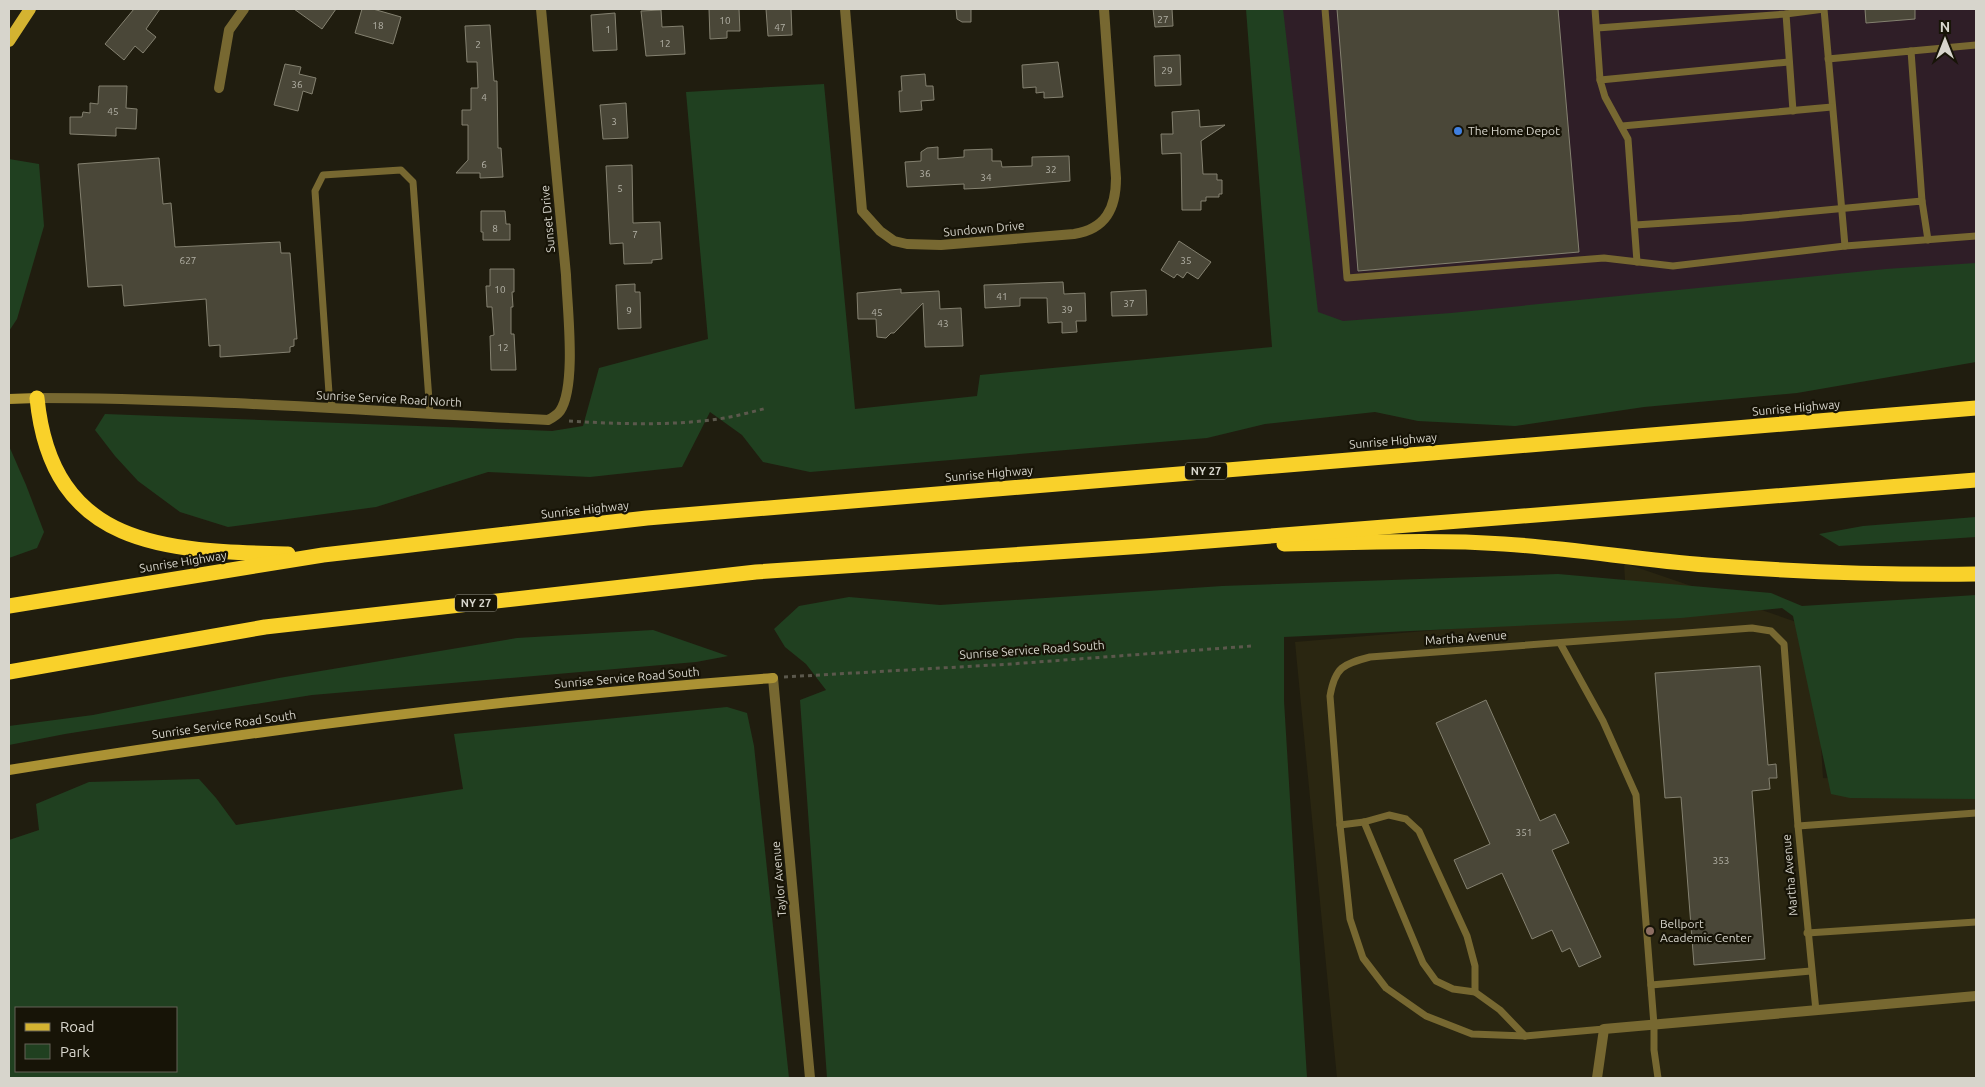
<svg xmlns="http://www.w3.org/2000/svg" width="1985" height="1087" font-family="Ubuntu,sans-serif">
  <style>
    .built { fill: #2a2611 }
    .industrial { fill: #2f1e27 }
    .green { fill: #204020; fill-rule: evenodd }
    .building { fill: #4a4738; stroke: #848170 }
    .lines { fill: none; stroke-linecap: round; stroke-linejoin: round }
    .path { stroke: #5b584c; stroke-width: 3; stroke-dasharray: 4 4; stroke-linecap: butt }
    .lane { stroke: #776831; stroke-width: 7 }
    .street { stroke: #776831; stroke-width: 10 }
    .secondary { stroke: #ab9234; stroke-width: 10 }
    .primary { stroke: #d4b331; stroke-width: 12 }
    .highway { stroke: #f9d12a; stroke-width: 15 }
    .shop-dot { fill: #3f7fe0; stroke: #171407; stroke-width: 2 }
    .education-dot { fill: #8d6e63; stroke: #171407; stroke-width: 2 }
    .labels { text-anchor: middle; stroke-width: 4.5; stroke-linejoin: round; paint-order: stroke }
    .number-label { font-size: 10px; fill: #b4b2a7 }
    .shield { fill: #171407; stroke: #9d9b91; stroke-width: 1 }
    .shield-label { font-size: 11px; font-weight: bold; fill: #d7d5cc }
    .poi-label { font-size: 12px; fill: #d7d5cc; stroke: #171407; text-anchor: start }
    .street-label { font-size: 12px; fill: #d7d5cc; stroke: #171407 }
  </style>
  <rect width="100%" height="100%" fill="#201d0f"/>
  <!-- built -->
  <path class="built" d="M1624 563 1814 628 1823 778 1976 784V1078H1337L1295 642 1627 614Z"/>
  <!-- industrial -->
  <path class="industrial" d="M1273 9H1976V287L1309 335Z"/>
  <!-- green -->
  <g class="green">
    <path d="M1246 9H1283L1318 312 1343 321 1451 313 1886 269 1976 263V362L1797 393 1644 407 1515 426 1418 421 1375 412 1265 424 1207 438 810 472 763 462 742 435 710 412 682 467 590 477 488 472 376 507 228 527 180 512 138 481 115 456 95 430 105 414 552 431 583 426 599 368 708 339 686 92 824 84 855 409 977 396 980 375 1272 347Z"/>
    <path d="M9 159 39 164 44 226 17 319 9 331Z"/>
    <path d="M9 446 26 485 44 532 37 548 9 558Z"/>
    <path d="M1976 517V537L1839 546 1819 534 1863 526Z"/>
    <path d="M1558 574 1771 593 1802 606 1976 595V799L1850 798 1831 794 1793 616 1782 608 1681 618 1284 637V701L1307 1078H827L800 700 826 690 806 664 785 647 774 629 799 606 849 597 940 605 1222 586Z"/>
    <path d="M653 630 728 656 696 662 312 695 65 734 9 745V726L93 715 279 678 517 638Z"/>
    <path d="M727 707 747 713 754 746 789 1078H9V840L39 830 36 804 89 782 199 779 216 798 236 825 463 789 454 734ZM176 1008V1071H16V1008Z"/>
  </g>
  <!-- building -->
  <g class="building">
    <path d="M134 9H160L146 29 156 37 143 53 135 46 124 60 105 44Z"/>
    <path d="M294 9H336L322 29Z"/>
    <path d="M362 9H373L401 17 393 44 355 33Z"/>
    <path d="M709 9H739L740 31H727V38L710 39Z"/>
    <path d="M766 9H791L792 35 768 36Z"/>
    <path d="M956 9H971V22H962L957 19Z"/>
    <path d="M1153 9H1172L1173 26 1155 27Z"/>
    <path d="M1337 9H1558L1579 252 1358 271Z"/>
    <path d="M1865 9H1915V19L1866 23Z"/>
    <path d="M661 10 662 27 683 26 685 54 646 56 641 11Z"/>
    <path d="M615 13 617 50 593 51 591 15Z"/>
    <path d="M490 25 494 81H497L498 148H501L503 177 480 178V173H456L468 160V125H462V110H471V88H478L477 62H467L465 26Z"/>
    <path d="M1180 55 1181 85 1155 86 1154 56Z"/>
    <path d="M1058 62 1063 97 1044 98V92L1036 93V87L1023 88 1022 65Z"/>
    <path d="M285 64 301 67 299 74 316 78 312 94 303 91 298 111 274 105Z"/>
    <path d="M925 74 926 86H933L934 100 921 101 922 110 900 112 899 91H902L901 76Z"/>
    <path d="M99 86H127L126 108 137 109 136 129 116 128V136L70 134V117H82L83 112 90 113V103L98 104Z"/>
    <path d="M626 103 628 138 603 139 600 105Z"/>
    <path d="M1199 110 1200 127 1225 125 1201 141 1203 174H1217V180H1222V194H1219V197H1206V201H1201V210H1182L1181 153 1162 154 1161 134H1173L1172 112Z"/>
    <path d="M938 147V159L964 157V150L992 149V161H1001L1002 167 1032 166V157L1069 156 1070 181 986 188 964 189V184L907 187 905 162 921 161V152L927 148Z"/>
    <path d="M159 158 163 204 171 203 175 247 280 242 281 253H290L297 339H294V346L290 347V352L220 357V345L209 346 206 299 124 306 122 285 88 287 78 164Z"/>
    <path d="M632 165 633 223 660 222 662 259 652 260V263L624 264 623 243 610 244 606 166Z"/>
    <path d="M481 211H505L506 224H510V240H483V232H481Z"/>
    <path d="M1179 241 1211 262 1198 279 1187 272 1183 278 1177 274 1174 278 1161 270Z"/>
    <path d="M490 269H514V292H512L513 307H511V334H514L516 370H491L490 336 494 335 492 307H487L486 286H490Z"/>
    <path d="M1063 282 1064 294 1085 293 1086 321H1076L1077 332 1062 333V322L1048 323 1047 298H1020V306L985 308 984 285Z"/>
    <path d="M635 284V292H640L641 328 618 329 616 285Z"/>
    <path d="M901 289V293L939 291 940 309 961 308 963 346 925 347 923 303 894 333H891L886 338 877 337 876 319H858L857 293Z"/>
    <path d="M1146 290 1147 315 1112 316 1111 292Z"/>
    <path d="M1760 666 1768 765 1776 764 1777 778H1769L1770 789 1752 791 1765 959 1694 965 1681 797 1665 798 1655 673Z"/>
    <path d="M1486 700 1540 821 1555 814 1569 843 1552 850 1601 957 1579 967 1570 948 1562 952 1552 930 1532 939 1502 873 1467 889 1454 860 1490 844 1436 723Z"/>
  </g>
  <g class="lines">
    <!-- path -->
    <g class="path">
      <path d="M569 421C618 424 669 426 718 419 734 417 751 412 767 408"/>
      <path d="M784 677 1011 664 1252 646"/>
    </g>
    <!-- lane -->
    <g class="lane">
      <path d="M1325 9 1347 278 1604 258 1673 266 1845 246 1976 236"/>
      <path d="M1595 9 1600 80 1605 97 1628 139 1637 262"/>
      <path d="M1786 14 1793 111"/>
      <path d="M1597 28 1786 14 1824 9 1845 246"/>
      <path d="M1911 51 1976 45"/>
      <path d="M1828 59 1911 51 1922 201"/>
      <path d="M1600 80 1789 62"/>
      <path d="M1622 126 1832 107"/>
      <path d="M1635 225 1742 218 1922 201 1928 240"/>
      <path d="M333 408 329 393 315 191 323 175 401 170 413 182 430 414"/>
      <path d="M1560 643 1603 721 1636 795 1654 1025V1050L1658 1078"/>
      <path d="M1364 822 1423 963 1436 981 1453 989 1475 992"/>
      <path d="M1340 825 1364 822 1389 815 1406 819 1419 831 1467 936 1475 966V992L1500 1010 1525 1036"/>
      <path d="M1798 826 1976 813"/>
      <path d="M1807 933 1976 922"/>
      <path d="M1651 985 1811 971"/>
      <path d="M1604 1029 1525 1036 1472 1034 1426 1016 1386 988 1363 958 1350 919 1340 825 1330 696C1335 667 1343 664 1370 657L1752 628 1771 631 1784 644 1798 826 1816 1011"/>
    </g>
    <!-- street -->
    <g class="street">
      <path d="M845 9 862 211 880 231 894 241 907 244 941 245 1074 234C1106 229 1116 208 1116 178L1104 9"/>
      <path d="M219 88 229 30 244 9"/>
      <path d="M37 398C207 398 378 412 548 420 552 418 557 415 560 411 577 386 567 306 566 275L541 9"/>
      <path d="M773 678 810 1078"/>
      <path d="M1597 1078 1604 1029 1976 996"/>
    </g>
    <!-- secondary -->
    <g class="secondary">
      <path d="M9 399 37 398"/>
      <path d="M9 770C262 729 517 697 773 678"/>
    </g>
    <!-- primary -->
    <path class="primary" d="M9 41 30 9"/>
    <!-- highway -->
    <g class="highway">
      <path d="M37 398C52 549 167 551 288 554"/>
      <path d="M1284 544C1358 543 1430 539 1504 544 1572 548 1639 560 1707 565 1797 572 1887 575 1976 574"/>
      <path d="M9 606 323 555 647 518 1976 408"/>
      <path d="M9 672 265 627 756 572 1145 546 1976 480"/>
    </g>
  </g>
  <!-- markers -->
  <circle class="shop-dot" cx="1458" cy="131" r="5"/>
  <circle class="education-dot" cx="1650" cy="931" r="5"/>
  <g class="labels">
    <!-- number labels -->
    <g class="number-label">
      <text x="1163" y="23">27</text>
      <text x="725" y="24">10</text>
      <text x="378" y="29">18</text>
      <text x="780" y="31">47</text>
      <text x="608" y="33">1</text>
      <text x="665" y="47">12</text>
      <text x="478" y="48">2</text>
      <text x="1167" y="74">29</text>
      <text x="297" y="88">36</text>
      <text x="484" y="101">4</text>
      <text x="113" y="115">45</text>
      <text x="614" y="125">3</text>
      <text x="484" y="168">6</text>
      <text x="1051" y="173">32</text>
      <text x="925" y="177">36</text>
      <text x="986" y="181">34</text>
      <text x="620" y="192">5</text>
      <text x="495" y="232">8</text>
      <text x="635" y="238">7</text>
      <text x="188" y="264">627</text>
      <text x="1186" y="264">35</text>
      <text x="500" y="293">10</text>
      <text x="1002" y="300">41</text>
      <text x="1129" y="307">37</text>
      <text x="1067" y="313">39</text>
      <text x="629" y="314">9</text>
      <text x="877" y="316">45</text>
      <text x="943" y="327">43</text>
      <text x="503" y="351">12</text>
      <text x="1524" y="836">351</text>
      <text x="1721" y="864">353</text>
    </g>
    <!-- shield labels -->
    <g class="shield">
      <rect x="1185" y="462.5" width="42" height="17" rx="4"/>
      <rect x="455" y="594.5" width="42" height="17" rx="4"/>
    </g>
    <g class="shield-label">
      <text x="1206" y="475">NY 27</text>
      <text x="476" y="607">NY 27</text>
    </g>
    <!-- poi labels -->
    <g class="poi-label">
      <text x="1468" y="135">The Home Depot</text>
      <text x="1660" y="928">Bellport<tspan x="1660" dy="14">Academic Center</tspan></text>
    </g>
    <!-- street labels -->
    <g class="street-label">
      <text transform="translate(548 219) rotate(-95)" y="4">Sunset Drive</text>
      <text transform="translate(984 229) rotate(-5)" y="4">Sundown Drive</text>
      <text transform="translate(389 399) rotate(3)" y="4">Sunrise Service Road North</text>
      <text transform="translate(1796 408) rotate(-5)" y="4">Sunrise Highway</text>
      <text transform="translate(1393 441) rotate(-5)" y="4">Sunrise Highway</text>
      <text transform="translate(989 474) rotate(-5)" y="4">Sunrise Highway</text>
      <text transform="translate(585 510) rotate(-6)" y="4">Sunrise Highway</text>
      <text transform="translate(183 562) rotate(-9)" y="4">Sunrise Highway</text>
      <text transform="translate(1466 638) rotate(-4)" y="4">Martha Avenue</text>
      <text transform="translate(1032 650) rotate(-4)" y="4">Sunrise Service Road South</text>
      <text transform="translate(627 678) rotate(-5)" y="4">Sunrise Service Road South</text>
      <text transform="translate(224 725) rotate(-8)" y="4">Sunrise Service Road South</text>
      <text transform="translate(1790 875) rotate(-95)" y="4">Martha Avenue</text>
      <text transform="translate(779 879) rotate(-95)" y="4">Taylor Avenue</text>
    </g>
  </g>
  <!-- border -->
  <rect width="1985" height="1087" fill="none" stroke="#d7d5cc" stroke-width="20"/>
  <!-- legend -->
  <rect x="15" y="1007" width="162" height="65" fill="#171407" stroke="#646156"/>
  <rect x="25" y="1023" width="25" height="8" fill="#d4b331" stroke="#646156"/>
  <text x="60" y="1032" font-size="15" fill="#d7d5cc">Road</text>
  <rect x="25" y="1044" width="25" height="15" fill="#204020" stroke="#646156"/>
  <text x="60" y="1057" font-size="15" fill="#d7d5cc">Park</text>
  <!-- north arrow -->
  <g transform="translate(1945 40)" stroke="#171407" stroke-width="4" paint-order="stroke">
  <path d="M0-4L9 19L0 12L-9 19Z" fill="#d7d5cc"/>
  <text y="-8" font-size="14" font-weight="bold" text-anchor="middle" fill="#d7d5cc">N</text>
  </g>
</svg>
